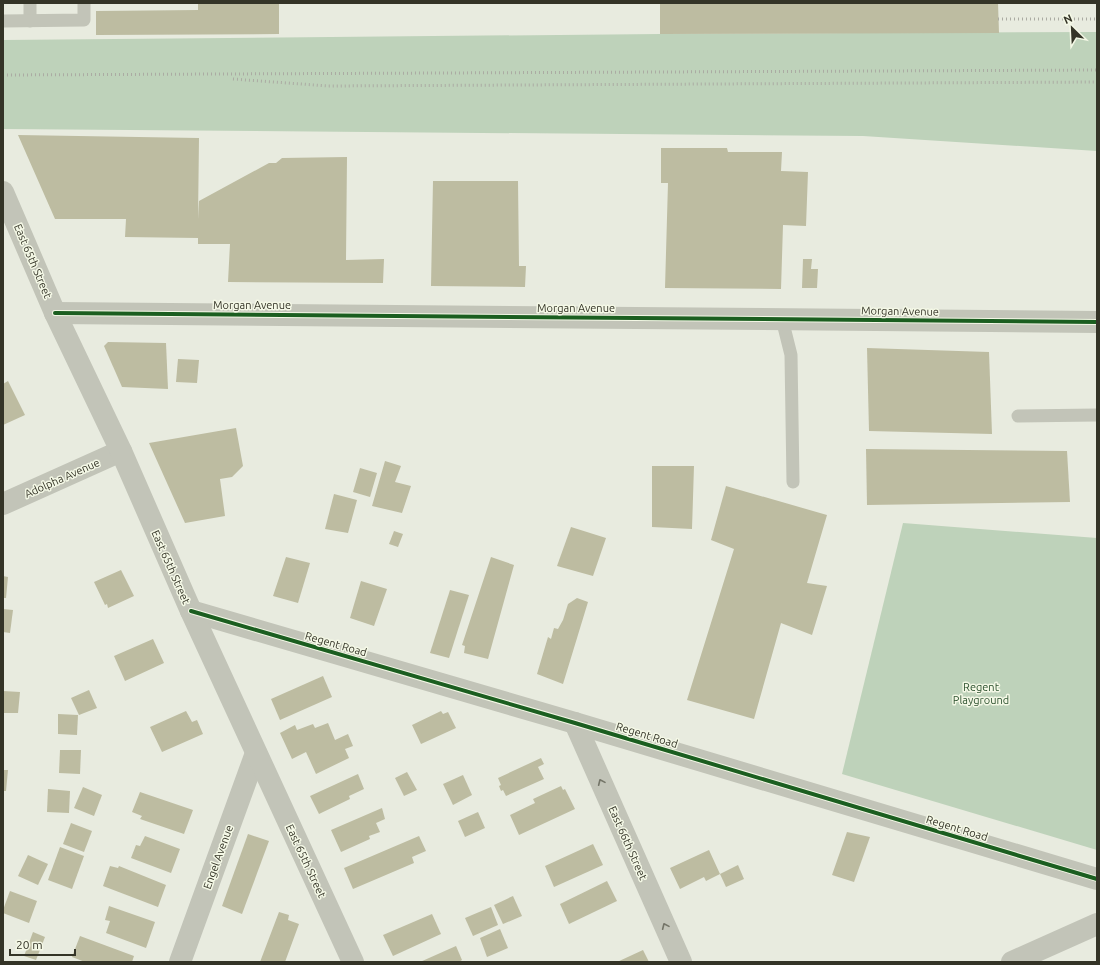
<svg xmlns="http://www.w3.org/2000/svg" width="1100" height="965" font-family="Ubuntu,sans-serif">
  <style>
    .green { fill: #bed2ba }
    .building { fill: #bdbca1 }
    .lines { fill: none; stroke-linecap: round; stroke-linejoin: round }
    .service { stroke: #c2c4b8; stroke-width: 13 }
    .minor { stroke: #c2c4b8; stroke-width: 22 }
    .tertiary { stroke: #c2c4b8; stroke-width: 22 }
    .rail { stroke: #ababa3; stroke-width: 3; stroke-dasharray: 1 3; stroke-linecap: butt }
    .cycleway-casing { stroke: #f4f8e6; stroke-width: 6 }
    .cycleway { stroke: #1b5e20; stroke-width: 4 }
    .oneway { stroke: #747568 }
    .labels { text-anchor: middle; stroke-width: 3; stroke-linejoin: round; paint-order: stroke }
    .street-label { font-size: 11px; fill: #343427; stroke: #f4f8e6 }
    .park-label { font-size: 11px; fill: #2c512e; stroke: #f4f8e6 }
  </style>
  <rect width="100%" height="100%" fill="#e8ebdf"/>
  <!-- green -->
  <g class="green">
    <path d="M1097 32V151L863 136 3 129V40L660 34Z"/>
    <path d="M903 523 1097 538V850L842 774Z"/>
  </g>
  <!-- building -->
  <g class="building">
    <path d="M198 3H279V34L96 35V11L198 10Z"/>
    <path d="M660 3H998L999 33 660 34Z"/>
    <path d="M18 135 199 138 198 219 199 201 269 163H276L282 158 347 157 346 260 384 259 383 283 228 282 230 244H198V238L125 237 126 219H55Z"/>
    <path d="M661 148H727L728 152H782L781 171 808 172 806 226 783 225 781 289 665 288 668 183H661Z"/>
    <path d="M433 181H518L519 266H526L525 287 431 286Z"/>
    <path d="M803 259H812L811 269H818L817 288H802Z"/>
    <path d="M108 342 166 343 168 389 122 387 104 346Z"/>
    <path d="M867 348 989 352 992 434 869 431Z"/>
    <path d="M178 359 199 360 197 383 176 382Z"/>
    <path d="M8 381 25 415 3 425V384Z"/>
    <path d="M236 428 243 466 232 477 220 479 225 516 185 523 149 443Z"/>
    <path d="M866 449 1067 451 1070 502 867 505Z"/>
    <path d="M385 461 401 466 395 482 411 486 402 513 372 506Z"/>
    <path d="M652 466H694L692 529 652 527Z"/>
    <path d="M360 468 377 473 370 497 353 492Z"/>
    <path d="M726 486 827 515 807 583 827 586 812 635 781 623 754 719 687 700 734 549 711 540Z"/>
    <path d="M334 494 357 500 348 533 325 529Z"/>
    <path d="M571 527 606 538 593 576 557 566Z"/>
    <path d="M394 531 403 534 398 547 389 544Z"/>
    <path d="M286 557 310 563 298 603 273 596Z"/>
    <path d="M491 557 514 565 488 659 464 653 465 646 462 645Z"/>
    <path d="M121 570 134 596 108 608 107 604 105 605 94 582Z"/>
    <path d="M3 576 8 577 6 598H3Z"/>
    <path d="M361 581 387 589 374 626 350 618Z"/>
    <path d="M450 590 469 595 449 658 430 653Z"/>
    <path d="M577 598 588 602 563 684 537 674 548 637 551 639 554 628 558 629 563 620 568 604Z"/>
    <path d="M3 609 13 610 10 633 3 632Z"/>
    <path d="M153 639 164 663 125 681 114 656Z"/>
    <path d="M323 676 332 697 280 720 271 699Z"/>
    <path d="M89 690 97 708 79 715 71 698Z"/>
    <path d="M3 691 20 692 18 713H3Z"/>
    <path d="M186 711 192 722 197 720 203 734 162 752 150 727Z"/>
    <path d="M441 711 443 714 448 712 456 728 421 744 412 725Z"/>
    <path d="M58 714 78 715 77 735 58 734Z"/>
    <path d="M328 723 335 740 348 734 353 746 345 749 349 758 316 774 306 752 292 759 280 733 295 725 297 730 313 724 315 728Z"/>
    <path d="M60 750H81L80 774 59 773Z"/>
    <path d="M541 758 544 764 538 767 544 779 506 796 503 790 501 791 499 786 501 785 498 778Z"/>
    <path d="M3 770H8L6 791H3Z"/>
    <path d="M407 772 417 790 404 796 395 778Z"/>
    <path d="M358 774 364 789 349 796 350 799 319 814 310 796Z"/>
    <path d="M463 775 472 795 453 805 443 784Z"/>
    <path d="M561 786 563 790 565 789 575 809 519 835 510 815 535 803 533 799Z"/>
    <path d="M83 787 102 795 94 816 74 808Z"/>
    <path d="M48 789 70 791 69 813 47 812Z"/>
    <path d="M140 792 193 810 184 834 140 819 142 816 132 812Z"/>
    <path d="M382 808 385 819 376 823 380 832 369 836 370 839 341 852 331 830Z"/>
    <path d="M478 812 485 828 465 837 458 821Z"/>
    <path d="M71 823 92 831 84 852 63 844Z"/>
    <path d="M847 832 870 837 854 882 832 875Z"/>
    <path d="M248 834 269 841 242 914 222 906Z"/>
    <path d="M145 836 180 849 171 873 131 858 136 845 140 846Z"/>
    <path d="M419 836 426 851 412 857 414 863 353 889 344 868Z"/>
    <path d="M593 844 603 865 554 887 545 866Z"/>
    <path d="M60 847 84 856 72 889 48 880Z"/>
    <path d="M709 850 720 874 706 881 704 877 680 889 670 868Z"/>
    <path d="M28 855 48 864 38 885 18 876Z"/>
    <path d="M738 865 744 879 726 887 720 874Z"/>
    <path d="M110 866 118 868 119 866 166 885 158 907 103 886Z"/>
    <path d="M607 881 617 901 569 924 560 904Z"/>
    <path d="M10 891 37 901 29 923 3 913V910Z"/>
    <path d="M513 896 522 916 503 924 494 905Z"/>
    <path d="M109 906 155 922 146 948 106 933 110 921 105 920Z"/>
    <path d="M491 907 498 925 473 936 465 918Z"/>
    <path d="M279 912 289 915 288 920 299 924 285 962H260Z"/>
    <path d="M432 914 441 934 393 956 383 935Z"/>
    <path d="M500 929 508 948 487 957 480 938Z"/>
    <path d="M33 932 45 937 36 960 24 956Z"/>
    <path d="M80 936 134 956 132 962H85L72 957Z"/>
    <path d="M456 946 462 960 459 962H420Z"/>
    <path d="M643 950 649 962H617Z"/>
  </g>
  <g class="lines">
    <!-- service -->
    <g class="service">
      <path d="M30 3V21"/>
      <path d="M3 21 84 20V3"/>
      <path d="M782 319 791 355 793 482"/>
      <path d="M1018 416 1097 415"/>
    </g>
    <!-- minor -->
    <g class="minor">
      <path d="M55 313 1097 322"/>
      <path d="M3 504 121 451"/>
      <path d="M191 611 575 723 1097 879"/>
      <path d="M575 723 681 962"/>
      <path d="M180 962 256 753"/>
      <path d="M1012 962 1097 924"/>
    </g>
    <!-- tertiary -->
    <path class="tertiary" d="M3 192 55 313 121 451 191 611 353 962"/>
    <!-- rail -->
    <g class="rail">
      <path d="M998 19H1097"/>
      <path d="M3 75 1097 70"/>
      <path d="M233 79 328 86 1097 82"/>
    </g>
    <!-- cycleway casing -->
    <g class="cycleway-casing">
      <g id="cycleway">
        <path d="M55 313 1097 322"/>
        <path d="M191 611 575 723 1097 879"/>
      </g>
    </g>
    <!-- cycleway -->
    <use href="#cycleway" class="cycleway"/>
  </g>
  <!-- one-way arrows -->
  <defs><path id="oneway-chevron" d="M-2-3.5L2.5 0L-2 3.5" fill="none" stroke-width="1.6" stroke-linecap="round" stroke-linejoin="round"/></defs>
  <g class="oneway">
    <use href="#oneway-chevron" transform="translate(601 782) rotate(-114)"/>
    <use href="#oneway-chevron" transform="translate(665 926) rotate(-114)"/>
  </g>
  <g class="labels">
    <!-- street labels -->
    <g class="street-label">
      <text transform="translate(33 261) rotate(67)" y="4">East 65th Street</text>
      <text x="252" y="309">Morgan Avenue</text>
      <text x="576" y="312">Morgan Avenue</text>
      <text transform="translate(900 311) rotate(1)" y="4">Morgan Avenue</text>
      <text transform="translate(62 478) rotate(-24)" y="4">Adolpha Avenue</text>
      <text transform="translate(171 567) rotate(66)" y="4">East 65th Street</text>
      <text transform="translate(336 644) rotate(16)" y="4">Regent Road</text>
      <text transform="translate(647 735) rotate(17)" y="4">Regent Road</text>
      <text transform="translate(957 828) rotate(17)" y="4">Regent Road</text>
      <text transform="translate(628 843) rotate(66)" y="4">East 66th Street</text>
      <text transform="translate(218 857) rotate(-70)" y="4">Engel Avenue</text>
      <text transform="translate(306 861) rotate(65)" y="4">East 65th Street</text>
    </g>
    <!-- park labels -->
    <g class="park-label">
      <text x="981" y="691">Regent<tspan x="981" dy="13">Playground</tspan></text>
    </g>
  </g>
  <!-- border -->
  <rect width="1100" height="965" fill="none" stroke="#343427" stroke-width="8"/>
  <!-- north arrow -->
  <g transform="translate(1072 28) rotate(336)" stroke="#f4f8e6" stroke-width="3" paint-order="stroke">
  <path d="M0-3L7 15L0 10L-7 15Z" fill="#343427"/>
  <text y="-6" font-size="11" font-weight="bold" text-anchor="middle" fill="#343427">N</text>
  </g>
  <!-- scale -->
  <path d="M10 949v6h65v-6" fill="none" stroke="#343427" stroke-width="2"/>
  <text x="16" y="949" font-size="12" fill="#343427" stroke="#f4f8e6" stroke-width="3" paint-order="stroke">20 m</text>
</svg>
